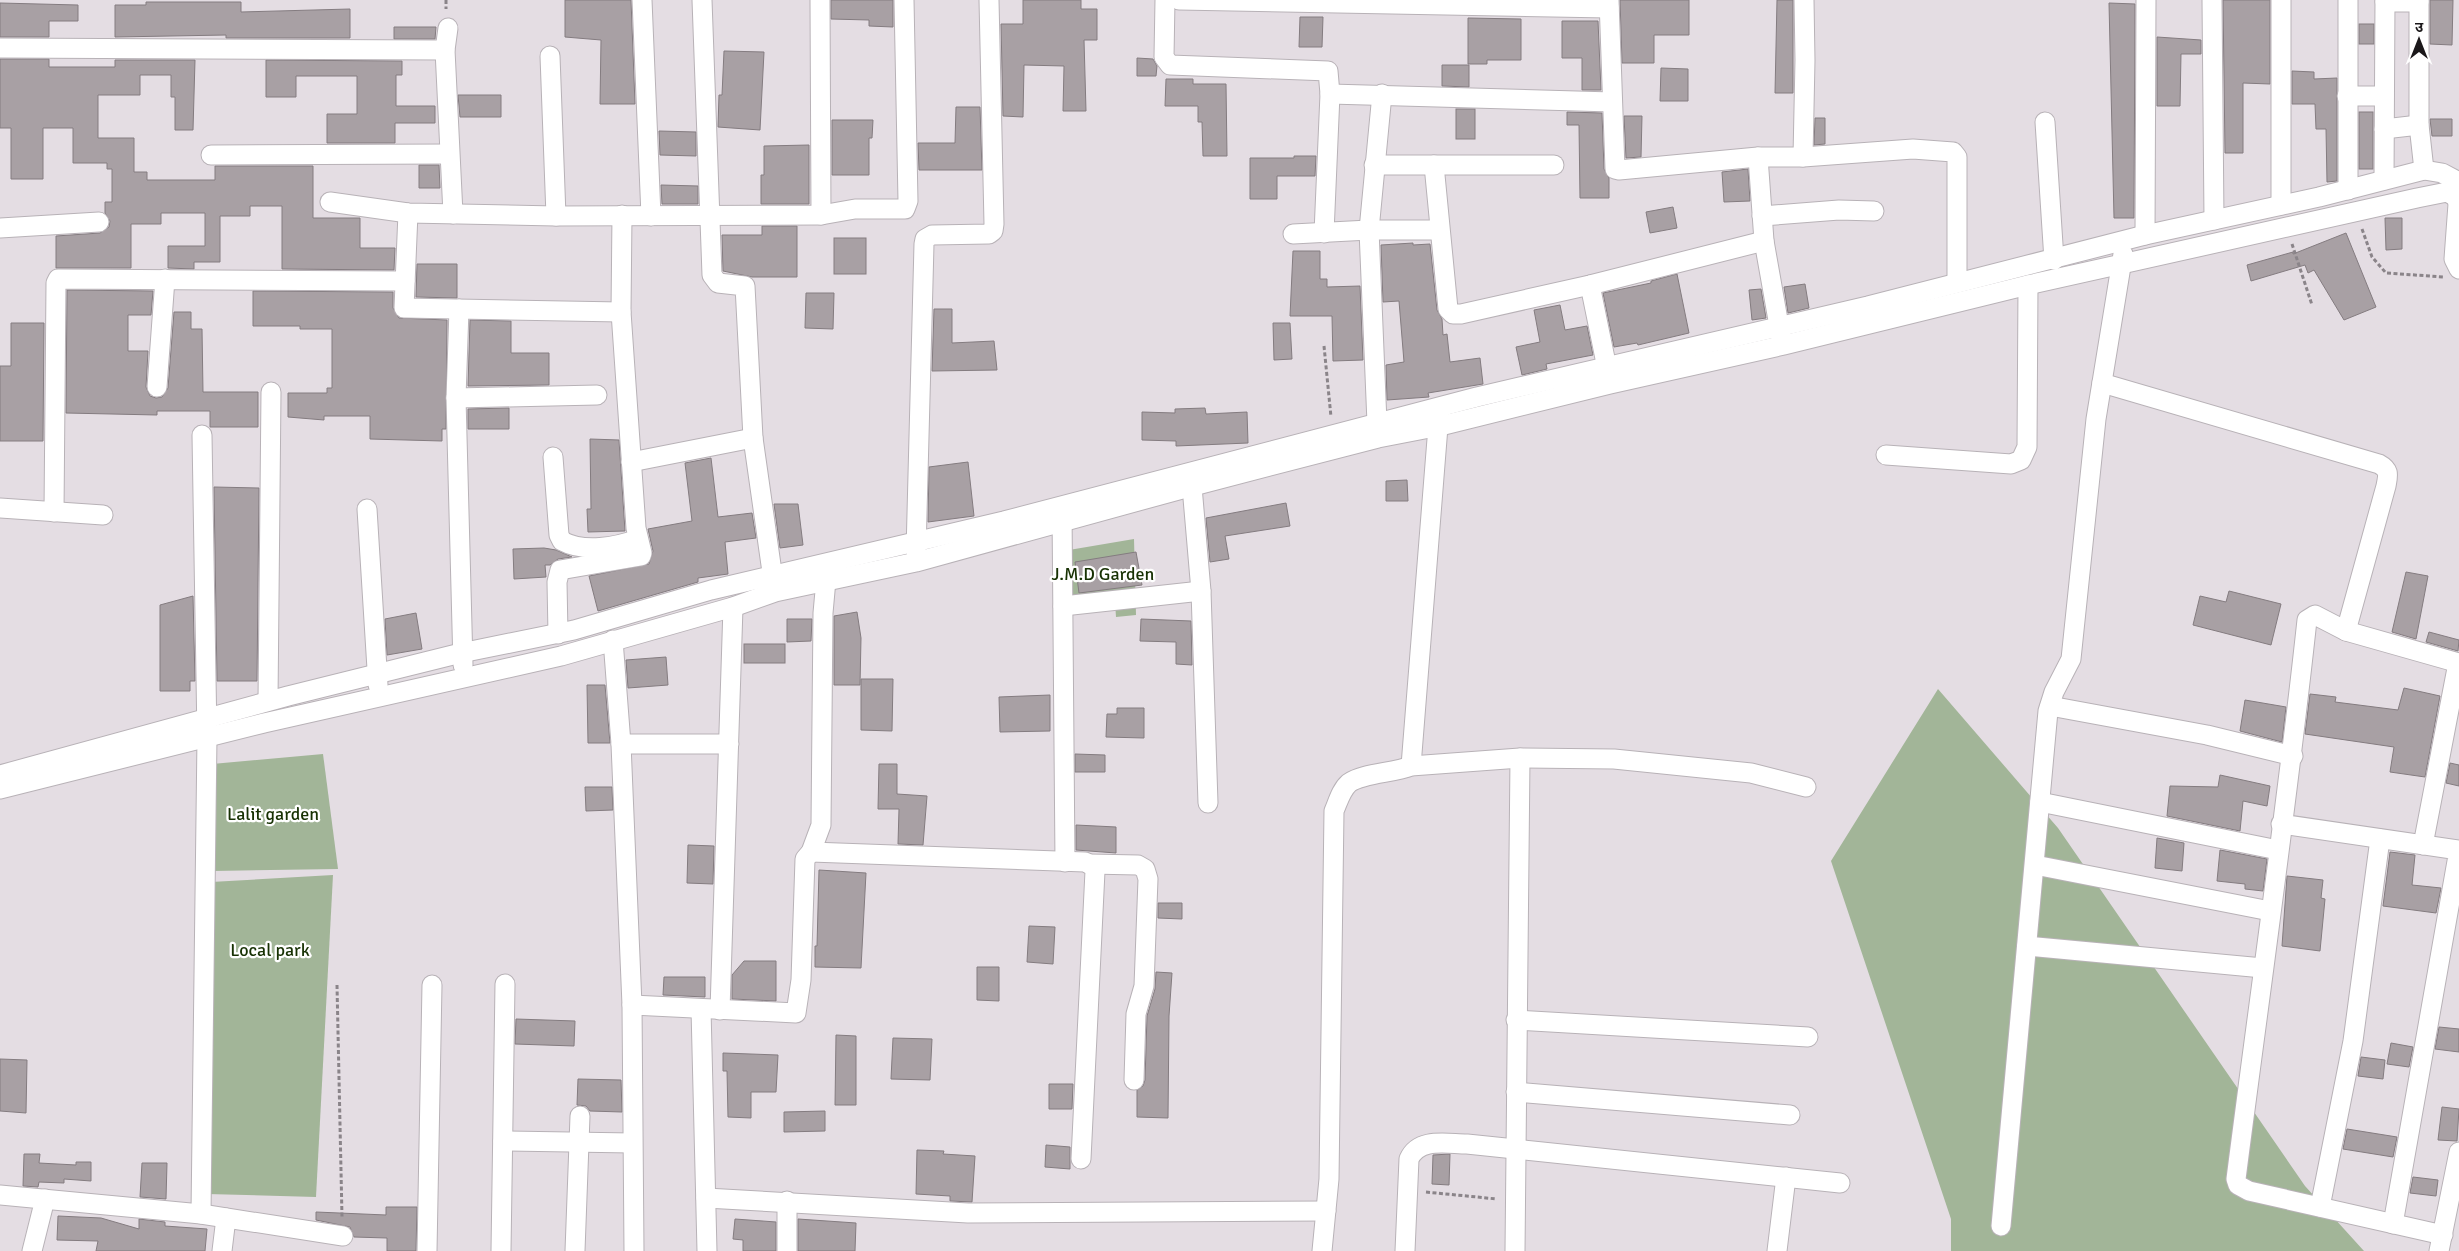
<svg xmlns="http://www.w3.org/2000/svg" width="2459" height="1251" font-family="Signika,'Noto Sans Devanagari',sans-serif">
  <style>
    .green { fill: #a2b598 }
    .building { fill: #a8a0a4; stroke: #847c80 }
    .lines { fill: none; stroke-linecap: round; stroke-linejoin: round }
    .minor-casing { stroke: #b8b2b7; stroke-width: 21 }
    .path { stroke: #8a8489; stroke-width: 3; stroke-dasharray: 4 2.5; stroke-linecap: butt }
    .minor { stroke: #fff; stroke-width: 19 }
    .labels { text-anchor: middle; stroke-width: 4.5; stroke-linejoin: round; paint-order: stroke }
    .park-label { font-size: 18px; fill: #173103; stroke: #fff }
  </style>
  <rect width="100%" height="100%" fill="#e4dde3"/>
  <!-- green -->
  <g class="green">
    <path d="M1134 539 1136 615 1116 617 1115 602 1073 606 1069 550Z"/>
    <path d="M1938 689 2058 828 2305 1186 2364 1251H1951V1219L1831 861Z"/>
    <path d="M323 754 338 869 213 871 212 764Z"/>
    <path d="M333 875 316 1197 207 1194 211 882Z"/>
  </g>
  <!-- building -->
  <g class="building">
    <path d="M565 0H631L635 104H600L601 40 565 37Z"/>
    <path d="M831 0H893V27L869 26V20L831 19Z"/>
    <path d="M1023 0H1081V9H1097V40H1084L1086 111H1063L1064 66 1024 65 1023 117 1003 116 1001 24H1023Z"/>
    <path d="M1620 0H1689V35H1654V63H1622Z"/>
    <path d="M1777 0H1793V93H1775Z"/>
    <path d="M2223 0H2270V84L2243 83V153H2225Z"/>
    <path d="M2430 0H2453L2452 45 2430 44Z"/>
    <path d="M146 2H241V12L350 9V38H226V35L115 37V5H146Z"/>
    <path d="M0 3 78 5V21H49V37H0Z"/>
    <path d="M2109 3 2135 4 2134 218H2114Z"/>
    <path d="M1300 17H1323L1322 47H1299Z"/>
    <path d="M1468 18 1521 19V60H1487V64H1468Z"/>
    <path d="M1562 21H1598L1601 90H1582V58H1562Z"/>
    <rect x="2359" y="24" width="15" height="20"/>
    <path d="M394 27H436L435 39H394Z"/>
    <path d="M2157 37 2201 40V54H2181L2180 106H2157Z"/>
    <path d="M724 51 764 52 760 130 718 127 719 95H722Z"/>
    <path d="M1137 58 1153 59 1157 66 1156 76H1137Z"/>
    <path d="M0 59H49V67H115V60H195L193 130H175V97H171V75H140V95H98V138H134V172H147V180H215V166H313V218H360V248H395L394 270 282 269V206H250V216H220V262H194V269L168 268V246H205V213H161V224H131V268H56V236L100 233 109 227 110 221 105 213V202H112V169H107V163H73V128H43V179H11V128H0Z"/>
    <path d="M266 60 402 61V75H396V106H435V123H395V143H327V114H357V76H296V97H266Z"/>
    <path d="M1442 65H1469V87L1442 86Z"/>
    <path d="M1661 68 1688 69V101H1660Z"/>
    <path d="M2292 71 2314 72V79L2337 78V181L2327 182 2326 129H2316L2315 104H2292Z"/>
    <path d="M1166 79H1193V84H1226L1227 156H1203L1202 122H1198V106H1165Z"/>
    <path d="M458 95H501V117H460Z"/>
    <path d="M956 107H980L982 170H919L918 143H955Z"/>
    <rect x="1456" y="109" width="19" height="30"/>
    <path d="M1567 112 1602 113 1604 169 1609 178V198H1580L1579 125H1567Z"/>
    <rect x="2359" y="112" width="14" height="57"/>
    <path d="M1624 116H1642L1641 157 1626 158Z"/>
    <path d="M1815 118H1825V144L1814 145Z"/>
    <path d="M2430 119H2452V136H2432Z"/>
    <path d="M832 120H873L872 138H869V175H832Z"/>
    <path d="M659 131 696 132V156L660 155Z"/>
    <path d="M809 145V204H761V175H764V146Z"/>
    <path d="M1294 156H1316L1315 176H1277V199H1250V158H1294Z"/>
    <path d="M419 165H439L440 188H419Z"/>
    <path d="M1748 169 1750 201 1724 202 1722 172Z"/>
    <path d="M661 185 698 186V204H662Z"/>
    <path d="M1673 207 1677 228 1650 233 1646 212Z"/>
    <path d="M2385 218H2402V249L2386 250Z"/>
    <path d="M762 226H797V277H752L723 271 722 235H762Z"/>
    <path d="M2346 233 2376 307 2344 320 2314 270 2308 273 2305 265 2251 281 2247 265 2293 252V254Z"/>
    <rect x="834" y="238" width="32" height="36"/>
    <path d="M1413 243V245L1430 244 1437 310 1442 319 1443 335 1447 334 1450 362 1480 358 1483 384 1428 393 1429 397 1387 400 1386 365 1404 362 1399 301 1383 302 1381 245Z"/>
    <path d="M1293 251H1320V279H1327V287L1360 286 1363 360 1333 361 1332 316H1290Z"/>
    <path d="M417 264H457V298L416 297Z"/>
    <path d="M1677 274 1689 333 1638 345 1637 343 1614 347 1603 293 1651 283V281Z"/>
    <path d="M1805 284 1809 308 1788 313 1784 287Z"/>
    <path d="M1761 289 1766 318 1752 320 1749 290Z"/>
    <path d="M67 290 153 291 151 315H128V351H148L146 387 150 396 156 398 162 397 168 388 174 312H191V329H202L203 392H258V427H210V411H157V415L66 413Z"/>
    <path d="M253 291 393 292V308L399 318 447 320 446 429H442V441L370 439V416H324V420L288 417V393H327V388H332V329H300V326H253Z"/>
    <path d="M806 293H834L833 329 805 328Z"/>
    <path d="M1560 305 1565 330 1587 326 1593 355 1546 364 1547 369 1522 375 1516 347 1540 342 1534 310Z"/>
    <path d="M934 309H952V343L994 341 997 370 932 371Z"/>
    <path d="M470 320 511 321V353H549V385L468 386Z"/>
    <path d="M11 323H44L43 441H0V366H11Z"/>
    <path d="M1273 323H1290L1292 359 1274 360Z"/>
    <path d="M509 408V429H468V409Z"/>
    <path d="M1205 408 1206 414 1247 412 1248 443 1176 446V441L1142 440V412L1175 413V409Z"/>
    <path d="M590 439 619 440 625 531 588 532 587 509H591Z"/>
    <path d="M711 458 718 517 752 513 756 538 725 542 728 574 698 578V582L598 611 589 576 649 564 653 551 648 529 692 521 685 463Z"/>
    <path d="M968 462 974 516 928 522 929 467Z"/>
    <path d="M1407 480 1408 501H1386V481Z"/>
    <path d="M214 487 259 488 257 681H217Z"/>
    <path d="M1286 503 1290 526 1225 536 1229 559 1210 562 1206 518Z"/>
    <path d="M774 504H798L803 545 780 548Z"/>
    <path d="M544 548 556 550 572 557 558 559 550 565H545L546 577 514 579 513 549Z"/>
    <path d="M1136 552 1142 585 1079 593 1075 562Z"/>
    <path d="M2406 572 2428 576 2416 639 2392 632Z"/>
    <path d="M2229 591 2281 604 2271 645 2193 625 2200 596 2226 602Z"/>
    <path d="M193 596 195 681H190V691H160V605Z"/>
    <path d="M857 612 861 638 860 685H834V616Z"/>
    <path d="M416 613 422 649 387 655 385 619Z"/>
    <path d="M787 619H812L811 641 787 642Z"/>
    <path d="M1141 619 1191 621 1192 665 1176 664V642L1140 641Z"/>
    <path d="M2429 632 2459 640 2458 651 2426 642Z"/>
    <rect x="744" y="644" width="41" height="19"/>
    <path d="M666 657 668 685 628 688 626 660Z"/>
    <path d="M861 679H893L892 731 861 730Z"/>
    <path d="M587 685H605L610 743H588Z"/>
    <path d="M2404 688 2440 696 2425 777 2390 772 2394 747 2305 734 2310 694 2336 697 2335 702 2398 710Z"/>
    <path d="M1050 695V731L1000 732 999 697Z"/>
    <path d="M2245 700 2286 707 2282 742 2240 731Z"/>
    <path d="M1117 708H1144V738L1106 737 1107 714H1117Z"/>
    <path d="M1075 754 1105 755V772H1075Z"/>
    <path d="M2450 763 2459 765V786L2446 783Z"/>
    <path d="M879 764H897V794L927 796 923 845 898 844 899 809H878Z"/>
    <path d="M2220 775 2270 786 2267 806 2243 801 2240 831 2167 816 2170 786 2218 787Z"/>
    <path d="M585 787H612L613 810 586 811Z"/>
    <path d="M1076 825 1116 827V853L1076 850Z"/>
    <path d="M2157 838 2184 843 2182 871 2155 868Z"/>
    <path d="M688 845 714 846 713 884 687 883Z"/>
    <path d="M2220 850 2267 859 2263 891 2245 889V884L2217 881Z"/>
    <path d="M2390 852 2415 855 2412 885 2441 888 2436 913 2383 906Z"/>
    <path d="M819 870 866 873 861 968 815 967V946H817Z"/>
    <path d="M2287 876 2323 880 2321 898 2325 899 2320 951 2282 946Z"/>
    <path d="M1158 903H1182V919L1158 918Z"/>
    <path d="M1029 926 1055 927 1053 964 1027 962Z"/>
    <path d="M744 961H776V1001L732 999V975Z"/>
    <path d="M977 967H999V1001L977 1000Z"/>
    <path d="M1156 972 1172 973 1169 1016 1168 1118 1137 1117V1090L1143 1086 1145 1080 1147 1016 1155 989Z"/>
    <path d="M664 977H705V997L663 995Z"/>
    <path d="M516 1019 575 1021 574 1046 515 1044Z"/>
    <path d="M2439 1027 2459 1029V1052L2435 1049Z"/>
    <path d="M836 1035 856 1036V1105H835Z"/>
    <path d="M893 1038 932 1039 930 1080 891 1079Z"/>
    <path d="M2391 1043 2413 1047 2409 1067 2387 1064Z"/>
    <path d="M723 1053 778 1055 776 1092H751V1118L728 1117 727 1071H723Z"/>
    <path d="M2361 1057 2385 1060 2383 1079 2358 1076Z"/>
    <path d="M0 1059 27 1060 26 1113 0 1111Z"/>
    <path d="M578 1079 621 1080 622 1112 590 1111 586 1106 577 1105Z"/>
    <path d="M1049 1084H1073L1072 1109H1049Z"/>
    <path d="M2442 1107 2459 1109 2457 1141 2438 1140Z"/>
    <path d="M825 1111V1131L784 1132V1112Z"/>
    <path d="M2347 1129 2397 1137 2393 1157 2343 1149Z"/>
    <path d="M1046 1145 1070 1147V1169L1045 1167Z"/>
    <path d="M917 1150 944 1151 943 1154 975 1156 972 1202 950 1201V1196L916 1194Z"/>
    <path d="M24 1154H40L39 1163 76 1165V1162H91V1181L64 1179V1183L39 1182 38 1187 23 1186Z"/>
    <path d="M1450 1154 1449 1185 1432 1184 1433 1155Z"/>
    <path d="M142 1163H167L166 1199 140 1197Z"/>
    <path d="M2413 1177 2438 1180 2436 1196 2410 1193Z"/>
    <path d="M386 1207H417L416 1251H387V1238L354 1237 350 1227 316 1220V1212L386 1215Z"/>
    <path d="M58 1216 101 1218 139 1229V1219L165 1222V1226L207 1229 205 1251H96L98 1241 57 1240Z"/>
    <path d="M735 1219 776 1222V1251H743V1240L733 1239Z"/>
    <path d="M798 1219 856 1223 855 1251H798Z"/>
  </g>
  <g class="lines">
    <!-- minor casing -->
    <g class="minor-casing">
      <g id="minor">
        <path d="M642 0 651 216"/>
        <path d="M702 0 712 275 718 283 745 286 753 438 774 586"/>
        <path d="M820 0 821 215"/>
        <path d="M1165 0 1164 57 1170 65 1328 71 1330 94 1324 233"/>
        <path d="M1179 0 1609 8"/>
        <path d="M1609 0 1615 169 1619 170 1758 157H1803L1913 149 1953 152 1957 157V282"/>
        <path d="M2212 0 2214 220"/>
        <path d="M2281 0V205"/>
        <path d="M2419 0V125L2424 170"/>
        <path d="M2385 2H2419"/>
        <path d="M448 28 445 50 453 214"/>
        <path d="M0 48 445 50"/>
        <path d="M550 56 556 216"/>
        <path d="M1330 94 1612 102"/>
        <path d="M2347 96H2384"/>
        <path d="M2045 122 2054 260"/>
        <path d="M2384 129 2419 125"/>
        <path d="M211 155 449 154"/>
        <path d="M1758 157 1764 241 1781 337"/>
        <path d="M1803 157 1805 60 1804 0"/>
        <path d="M1374 165H1554"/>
        <path d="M1434 165 1448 309 1453 314H1461L1590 285 1764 241"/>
        <path d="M2384 180 2385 0"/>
        <path d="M2348 190V0"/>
        <path d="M330 202 408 213 556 216 821 215 855 209H905L908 201 904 0"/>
        <path d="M408 213 404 308 621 312"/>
        <path d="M1762 216 1839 210 1874 211"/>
        <path d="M0 228 99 222"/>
        <path d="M1293 234 1369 230H1439"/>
        <path d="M2145 235 2146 0"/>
        <path d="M1590 285 1609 378"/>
        <path d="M459 309 456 398 463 665"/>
        <path d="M2102 383 2379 464C2390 470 2388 475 2386 486L2346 631"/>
        <path d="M157 387 165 279"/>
        <path d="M456 398 597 395"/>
        <path d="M1377 423 1369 230 1382 94"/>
        <path d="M1886 455 2011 464 2021 460 2027 447 2028 285"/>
        <path d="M553 457 559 535 562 541C584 553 616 547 638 539"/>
        <path d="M631 462 753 438"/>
        <path d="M1191 475 1201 591 1208 803"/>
        <path d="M0 508 103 515"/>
        <path d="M367 509 378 685"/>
        <path d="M1062 511 1065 862"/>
        <path d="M54 512 56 283 58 279 405 281"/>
        <path d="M916 552 924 244 925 239 932 235 989 234 993 231 994 224 989 0"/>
        <path d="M1063 606 1201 591"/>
        <path d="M558 634 557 582 560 570 641 556 642 553 636 528 621 312 622 215"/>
        <path d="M613 640 621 744 632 1005 634 1251"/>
        <path d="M268 701 271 392"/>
        <path d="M2050 706 2207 735 2293 756"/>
        <path d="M621 744H729"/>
        <path d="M1411 766 1439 414"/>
        <path d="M0 775 288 696 461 653 574 630 711 590 1004 521 1477 397 1868 306 2145 235 2319 197 2424 170 2442 173 2459 182"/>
        <path d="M0 789 264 723 561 656 733 607 775 592 916 562 1193 486 1378 438 1440 426 1610 384 1784 345 2028 285 2417 198 2447 192 2456 197 2458 204 2454 259 2459 269"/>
        <path d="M2040 802 2278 850"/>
        <path d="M2281 824 2459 850 2393 1224"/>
        <path d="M2423 845 2458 663"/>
        <path d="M811 852 1085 862 1093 866 1095 871 1081 1159"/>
        <path d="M1089 864 1138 865 1145 869 1148 879 1144 986 1136 1014 1134 1080"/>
        <path d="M2035 865 2270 911"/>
        <path d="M2027 946 2263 968"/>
        <path d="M632 1005 796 1013 801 980 805 859 811 852 821 825 823 613 826 580"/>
        <path d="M701 1009 707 1251"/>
        <path d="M720 1010 733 607"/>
        <path d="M1516 1020 1808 1037"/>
        <path d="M1516 1092 1790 1115"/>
        <path d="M503 1141 632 1143"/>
        <path d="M0 1195 201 1214 343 1236"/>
        <path d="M706 1198 968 1213 1326 1211"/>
        <path d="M2320 1207 2353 1041 2380 839"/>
        <path d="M201 1214 207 737 202 435"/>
        <path d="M2001 1226 2048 711 2054 692 2071 659 2096 419 2123 254"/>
        <path d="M2443 1235 2249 1191 2238 1185 2236 1179C2260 992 2287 806 2307 620L2315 615 2346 631 2459 663"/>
        <path d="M32 1251 45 1199"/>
        <path d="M222 1251 226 1218"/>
        <path d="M427 1251 432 985"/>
        <path d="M501 1251 505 984"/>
        <path d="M575 1251 580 1116"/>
        <path d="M787 1251V1201"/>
        <path d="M1322 1251 1329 1179 1334 811C1338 802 1341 790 1349 783 1363 773 1394 773 1411 766L1520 758 1614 759 1751 773 1806 787"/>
        <path d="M1405 1251 1409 1159C1419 1137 1447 1144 1467 1144L1840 1183"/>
        <path d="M1515 1251 1520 758"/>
        <path d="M1777 1251 1786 1177"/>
        <path d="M2439 1251 2459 1152"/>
      </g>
    </g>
    <!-- path -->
    <g class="path">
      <path d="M446 0V9"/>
      <path d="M2362 229 2372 257 2386 273 2444 277"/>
      <path d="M2292 244 2312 305"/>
      <path d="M1324 346 1331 417"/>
      <path d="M337 985 342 1217"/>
      <path d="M1426 1192 1497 1199"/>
    </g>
    <!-- minor -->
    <use href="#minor" class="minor"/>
  </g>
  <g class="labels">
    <!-- park labels -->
    <g class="park-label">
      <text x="1103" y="580">J.M.D Garden</text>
      <text x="273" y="820">Lalit garden</text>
      <text x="270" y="956">Local park</text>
    </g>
  </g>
  <!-- north arrow -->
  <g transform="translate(2419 40)" stroke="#ffffff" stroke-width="4" paint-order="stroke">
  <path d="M0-4L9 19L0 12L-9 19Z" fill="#1b181a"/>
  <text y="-8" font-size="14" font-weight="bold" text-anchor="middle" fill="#1b181a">उ</text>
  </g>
</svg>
